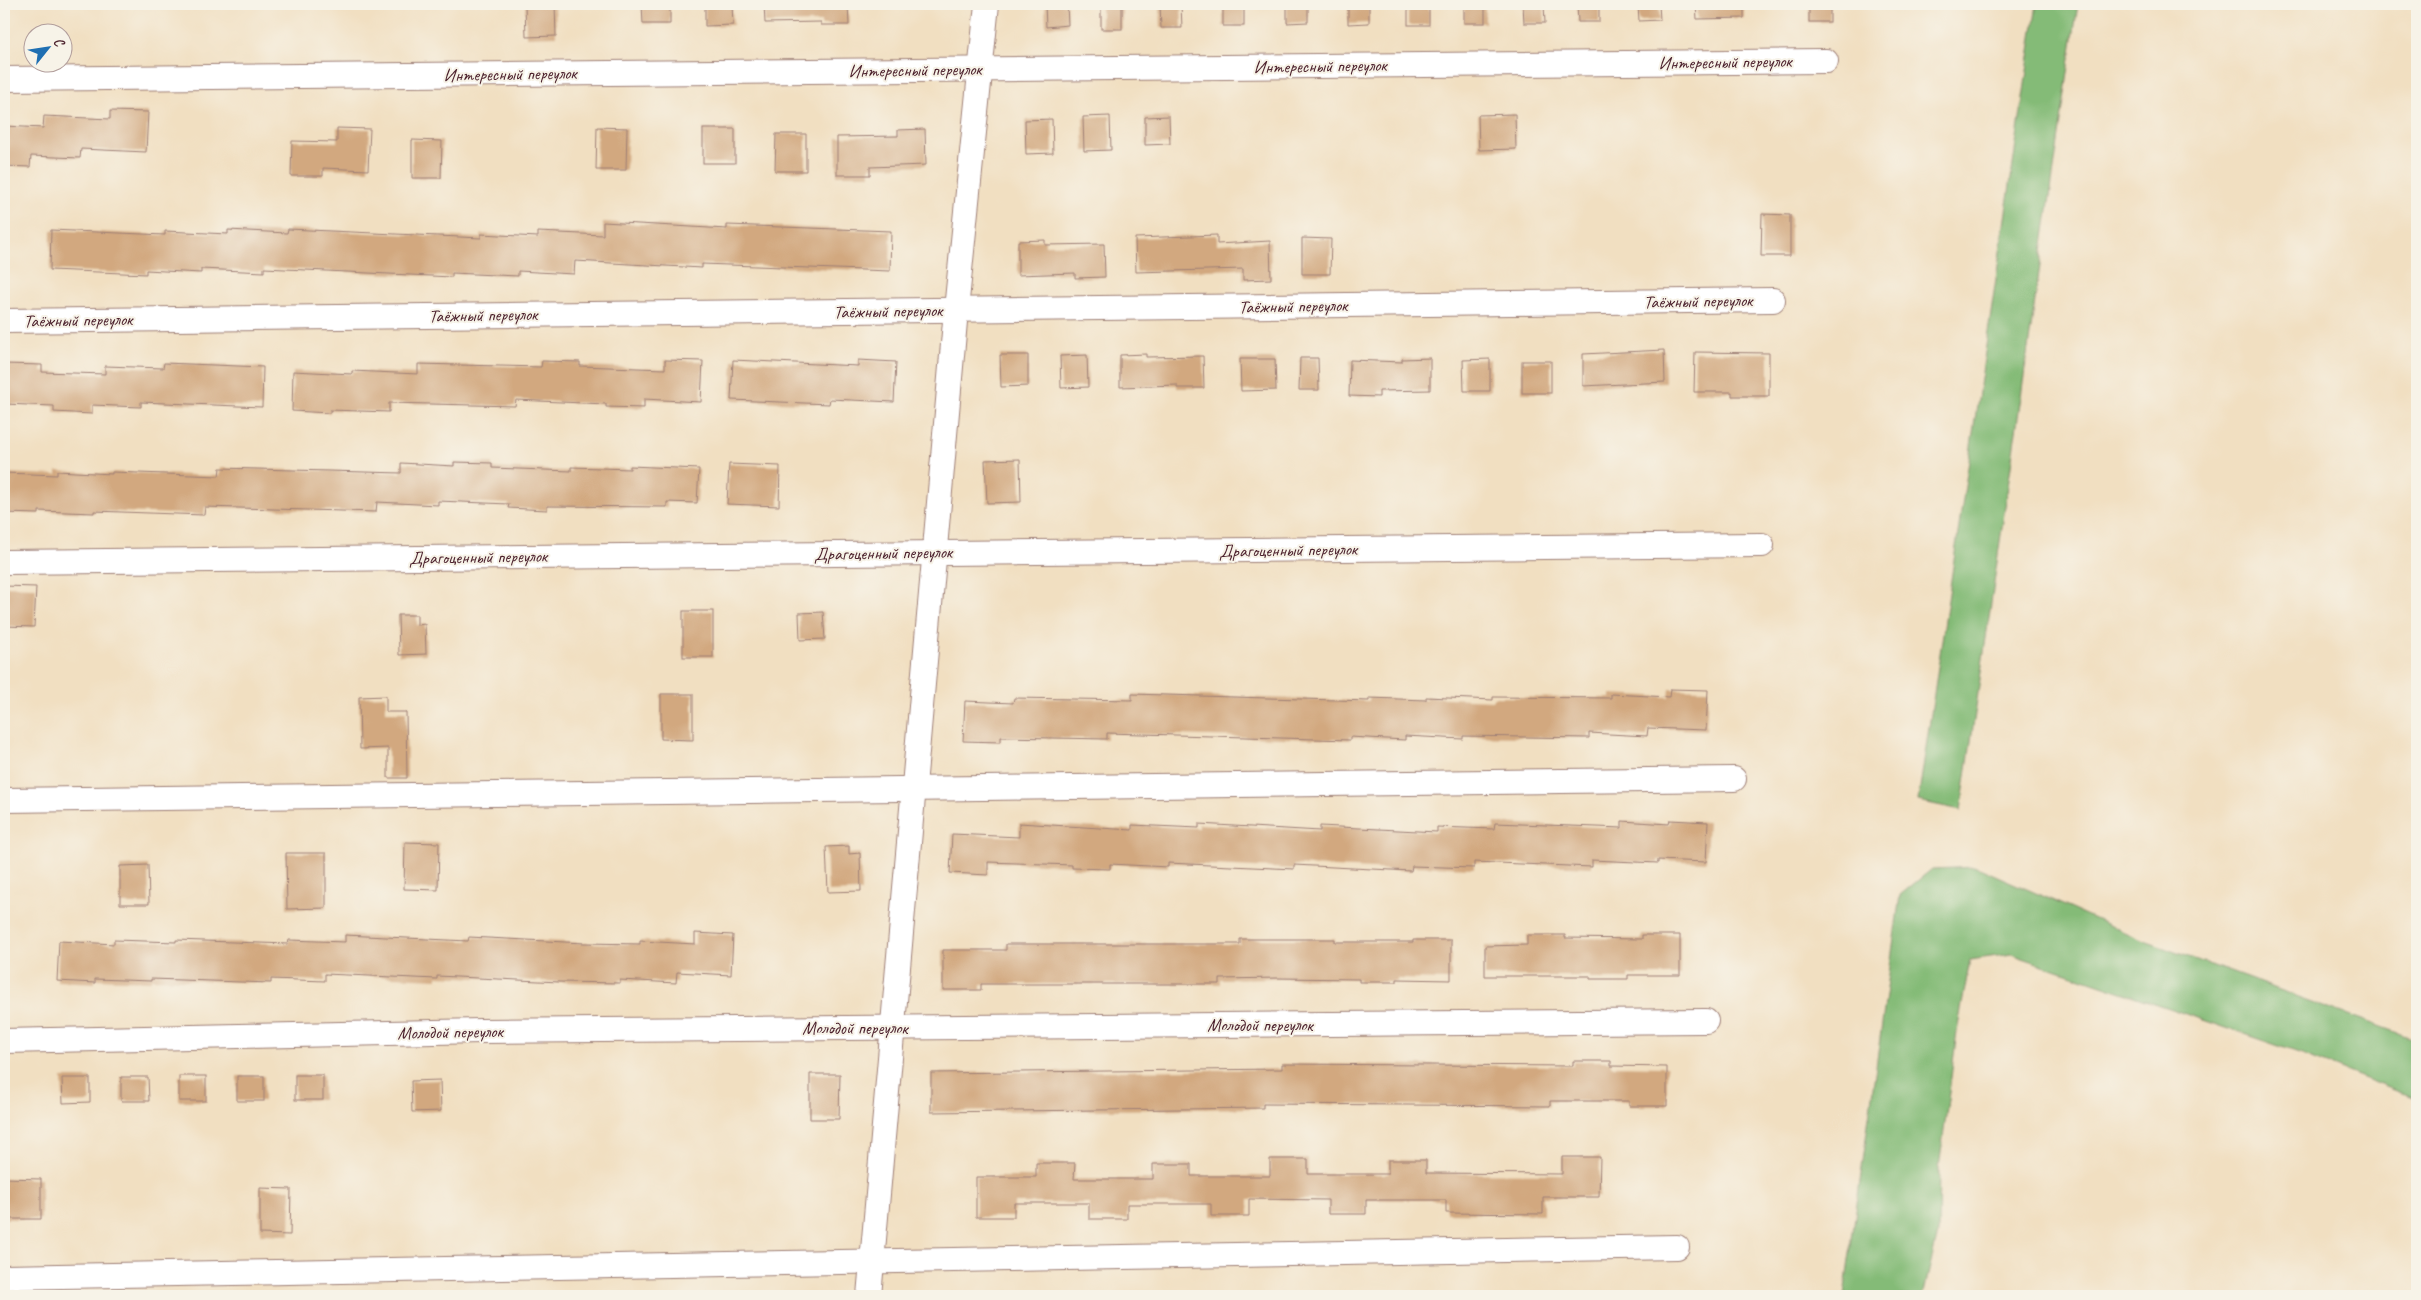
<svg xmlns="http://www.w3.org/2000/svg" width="2421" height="1300" font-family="Caveat,sans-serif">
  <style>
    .forest { fill: #84bb77; stroke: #676d51 }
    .building { fill: #d2a87f }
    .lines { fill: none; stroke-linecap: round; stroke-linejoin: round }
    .minor-casing { stroke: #9e7f76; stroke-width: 26 }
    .minor { stroke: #fff; stroke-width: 24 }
    .labels { text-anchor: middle; stroke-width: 4; stroke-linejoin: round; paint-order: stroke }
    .street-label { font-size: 18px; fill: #4a1f2b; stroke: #f7f3e8 }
  </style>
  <rect width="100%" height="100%" fill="#f7f3e8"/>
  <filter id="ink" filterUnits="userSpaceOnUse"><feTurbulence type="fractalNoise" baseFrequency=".02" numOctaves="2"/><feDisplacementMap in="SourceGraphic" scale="10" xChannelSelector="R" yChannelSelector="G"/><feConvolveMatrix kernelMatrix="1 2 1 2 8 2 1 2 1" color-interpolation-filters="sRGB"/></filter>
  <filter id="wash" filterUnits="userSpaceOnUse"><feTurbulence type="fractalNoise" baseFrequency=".0096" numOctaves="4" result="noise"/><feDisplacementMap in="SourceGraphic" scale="20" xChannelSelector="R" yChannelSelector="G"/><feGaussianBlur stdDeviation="1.12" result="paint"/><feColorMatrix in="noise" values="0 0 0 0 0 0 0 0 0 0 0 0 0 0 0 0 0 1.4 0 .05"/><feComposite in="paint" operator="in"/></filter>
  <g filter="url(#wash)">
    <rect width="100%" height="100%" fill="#f1dfc1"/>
    <!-- forest -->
    <g class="forest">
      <path d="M2037 4H2078L1961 810 1918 801Z"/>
      <path d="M1977 867 2142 940 2417 1040V1099L2302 1054 2011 954 1970 960 1957 1032 1939 1168 1938 1233 1923 1296H1844L1900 895 1932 869Z"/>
    </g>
    <g id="blocks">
      <!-- building -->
      <g class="building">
        <path d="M525 4H555L556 36 526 37Z"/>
        <path d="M642 4H670V24H643Z"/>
        <path d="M705 4H732L733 25 705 26Z"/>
        <path d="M764 4H848L849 25H821V22L765 23Z"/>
        <path d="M1045 4H1067L1068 25 1046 27Z"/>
        <rect x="1101" y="4" width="21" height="25"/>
        <path d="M1160 4H1181L1182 28H1161Z"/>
        <rect x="1223" y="4" width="21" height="22"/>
        <path d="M1287 4H1308V22L1287 23Z"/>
        <path d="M1348 4H1369V23L1348 24Z"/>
        <rect x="1408" y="4" width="21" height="21"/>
        <rect x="1464" y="4" width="21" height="19"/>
        <path d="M1523 4H1544L1545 23H1524Z"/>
        <path d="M1577 4H1599V22H1578Z"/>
        <path d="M1638 4H1659L1660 20 1639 21Z"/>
        <path d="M1696 4H1744V18L1697 19Z"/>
        <rect x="1809" y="4" width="21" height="18"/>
        <path d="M110 111 148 112 146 152 81 149 80 158 31 156 30 167 4 166V126L43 128 44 116 110 119Z"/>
        <path d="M1515 114 1516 149 1479 150 1478 115Z"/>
        <path d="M1110 116 1111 150 1084 151 1083 117Z"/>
        <path d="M1169 116 1170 144 1145 145V117Z"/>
        <path d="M1052 119 1053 153 1026 154 1025 120Z"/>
        <path d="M597 127 627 128 626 170H596Z"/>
        <path d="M337 128 370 129 368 170 323 168V176H291L292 141 337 142Z"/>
        <rect x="703" y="129" width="32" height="34"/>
        <path d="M925 129 926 165 870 167V175H837V137L898 136V130Z"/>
        <path d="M776 134H806V171H775Z"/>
        <path d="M412 140 442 141 441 178H412Z"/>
        <path d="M1762 214 1790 215V256H1761Z"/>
        <path d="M603 222 727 229V225L891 231 890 271 702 264V268L575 261 574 274 518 271V276L452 273V277L264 268V272L201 269V273L146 270V274L50 270 51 230 165 235V231L228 234V230L287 233 288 229 481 238V234L538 237V232L603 235Z"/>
        <path d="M1217 235V244L1270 241 1271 279 1243 280V269L1136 272 1135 238Z"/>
        <path d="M1302 238 1331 239 1330 274H1302Z"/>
        <path d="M1045 240V245L1104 244 1105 277 1075 278V273L1018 275V241Z"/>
        <path d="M1664 350 1665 382 1583 386V354Z"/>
        <path d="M1695 352 1769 353V396H1732V392H1694Z"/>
        <path d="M1146 354V357L1203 356 1204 388H1177V385L1120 387V355Z"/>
        <path d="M1000 355H1028V386L1001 387Z"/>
        <path d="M1087 355 1088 387 1061 388 1060 356Z"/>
        <path d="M1300 358H1318L1319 390H1299Z"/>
        <path d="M1430 358V390L1379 391V397L1349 396 1350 360 1402 362V359Z"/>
        <path d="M1240 359H1275L1276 390 1241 391Z"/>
        <path d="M1490 359V391H1464L1463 360Z"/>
        <path d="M665 360 703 361 701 402 644 399V408L606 407V404L516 400 515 406 389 403V412L330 410V413L292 411 293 371 352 374V371L418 374V364L541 367 542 361 580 362V366L665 369Z"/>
        <path d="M733 360 858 366V360L896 362 894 402 830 399 829 404 731 400Z"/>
        <rect x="1522" y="361" width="29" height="32"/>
        <path d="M164 363 263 367 262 407 141 402V407L92 405V414L54 412V406L4 404V364L42 365V372L105 374V366L163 368Z"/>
        <path d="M1020 459 1021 502 987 503 985 460Z"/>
        <path d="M454 462 492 463V468L571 471V467L630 469V466L699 469 697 503 667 502V507L547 506V510L508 508 509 504 438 501V505L377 502 376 512 205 507 204 515 94 511V513L39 511V514L4 513V473L57 475V471L112 474V472L219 476 220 468 401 473V463L454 466Z"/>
        <path d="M729 464 780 466 779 506 727 504Z"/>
        <path d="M4 586 36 587 34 627 4 626Z"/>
        <rect x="683" y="611" width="30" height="46"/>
        <path d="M823 612 825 639 800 640 799 613Z"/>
        <path d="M398 615H417V625L425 624 426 654 399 655Z"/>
        <path d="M1670 689 1708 690 1706 730 1648 728 1647 736 1589 733V738L1463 736V739L1405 736V740L1350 737V740L1107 733V739L1001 737V742L963 741 965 701 1013 703 1014 698 1132 700V694L1369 701V698L1426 700V697L1493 700V697L1611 698V694L1669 697Z"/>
        <path d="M661 694H693V740L661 739Z"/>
        <path d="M386 696V712H406L407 778H388V748L360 749 359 697Z"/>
        <path d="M1670 820 1708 822 1706 862 1658 860V863L1592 860V867L1474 862V868L1412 866 1411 871 1294 865V869L1168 863V867L1110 864V869L1072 868V865L988 862V875L950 873 952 834 1019 837V823L1132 830V825L1199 828V824L1320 831V826L1437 832V827L1494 829 1495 823 1622 828V821L1669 824Z"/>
        <path d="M405 842 439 843 438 890 404 889Z"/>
        <path d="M849 846V854L860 853 861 891 828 892 826 847Z"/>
        <path d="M286 853H326V908L287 909Z"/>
        <path d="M148 865 149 904H120V866Z"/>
        <path d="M695 933 733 935 731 975 677 972 676 983 620 980V983L559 982 437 976V979L325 974V981L271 979V983L151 979V981L95 979V983L57 981 59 941 114 944V940L176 942V940L288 944 289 940 345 942V935L468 941 469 937 584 943 640 944V941L695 944Z"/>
        <path d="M1527 935H1565V938L1642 939V935H1680V975H1628V979H1590V976H1485V946L1527 945Z"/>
        <path d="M1240 939H1335V942H1413V940H1451V980L1397 979V982H1359V979L1278 978 1220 979V984H981V990H943V950H1006V944H1240Z"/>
        <path d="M1573 1061H1611V1066L1667 1067V1106H1629V1101H1550V1106L1263 1104V1108L931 1112V1073L1282 1069V1064L1573 1066Z"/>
        <path d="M810 1074H840L839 1119H810Z"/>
        <rect x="295" y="1075" width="28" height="25"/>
        <rect x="179" y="1076" width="27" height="25"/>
        <rect x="237" y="1076" width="27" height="25"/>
        <path d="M121 1077H148L149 1101H121Z"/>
        <path d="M62 1078H90V1102L63 1103Z"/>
        <path d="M440 1080 441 1111 412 1112 411 1081Z"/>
        <path d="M1562 1157H1600L1599 1197H1543V1214L1446 1213V1200H1366V1214H1328V1200L1249 1199V1216H1211V1204H1127V1219H1089V1203H1014V1217H976V1177H1036V1163H1075L1074 1179H1153V1164H1191V1176H1270V1159H1308V1174H1388V1160H1426V1173L1562 1174Z"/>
        <path d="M4 1178 41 1179V1219H4Z"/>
        <path d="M260 1188 291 1189 290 1235 260 1234Z"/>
      </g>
    </g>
  </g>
  <g filter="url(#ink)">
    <use href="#blocks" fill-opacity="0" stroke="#9e7f76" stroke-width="1"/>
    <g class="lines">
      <!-- minor casing -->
      <g class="minor-casing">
        <g id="minor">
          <path d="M4 79 1826 61"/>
          <path d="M4 321 1773 300"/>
          <path d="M4 562 1762 545"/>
          <path d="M4 800 1734 779"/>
          <path d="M4 1041 481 1031 1706 1021"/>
          <path d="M4 1277 1677 1247"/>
          <path d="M869 1296 956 310 987 4"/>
        </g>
      </g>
      <!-- minor -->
      <use href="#minor" class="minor"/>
    </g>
  </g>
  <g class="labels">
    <!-- street labels -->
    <g class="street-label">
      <text transform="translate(1725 62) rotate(-1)" y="6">Интересный переулок</text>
      <text transform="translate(1320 66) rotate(-1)" y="6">Интересный переулок</text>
      <text transform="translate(915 70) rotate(-1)" y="6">Интересный переулок</text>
      <text transform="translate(510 74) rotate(-1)" y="6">Интересный переулок</text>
      <text transform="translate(1698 301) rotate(-1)" y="6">Таёжный переулок</text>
      <text transform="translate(1293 306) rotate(-1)" y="6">Таёжный переулок</text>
      <text transform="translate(888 311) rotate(-1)" y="6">Таёжный переулок</text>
      <text transform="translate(483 315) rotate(-1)" y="6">Таёжный переулок</text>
      <text transform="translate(78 320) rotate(-1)" y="6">Таёжный переулок</text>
      <text transform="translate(1288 550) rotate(-1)" y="6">Драгоценный переулок</text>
      <text transform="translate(883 553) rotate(-1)" y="6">Драгоценный переулок</text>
      <text transform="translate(478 557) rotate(-1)" y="6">Драгоценный переулок</text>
      <text x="1260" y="1031">Молодой переулок</text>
      <text x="855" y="1034">Молодой переулок</text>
      <text transform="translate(450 1032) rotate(-1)" y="6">Молодой переулок</text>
    </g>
  </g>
  <!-- margin -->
  <rect width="2421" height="1300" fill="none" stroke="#f7f3e8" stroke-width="20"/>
  <!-- north arrow -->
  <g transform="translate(48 48) rotate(60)"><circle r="24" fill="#f7f3e8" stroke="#b29e9c"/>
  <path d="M0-4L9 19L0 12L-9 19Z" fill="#1f6fb2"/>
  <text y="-8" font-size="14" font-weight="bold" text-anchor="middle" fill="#4a1f2b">С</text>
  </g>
</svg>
